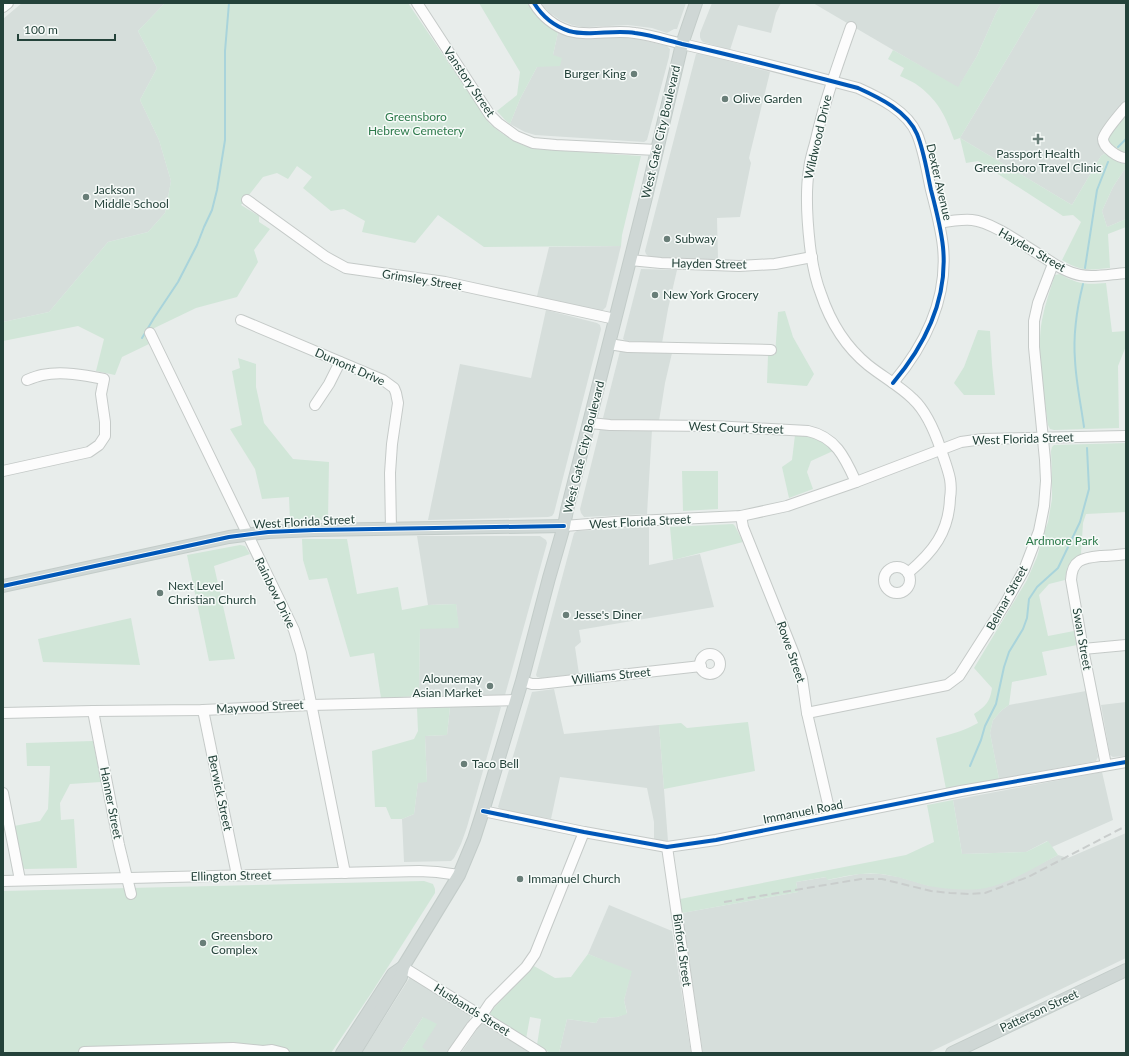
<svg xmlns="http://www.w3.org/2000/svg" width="1129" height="1056" font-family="Lato,sans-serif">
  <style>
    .built { fill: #d6dedb }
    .green { fill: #d1e6d8 }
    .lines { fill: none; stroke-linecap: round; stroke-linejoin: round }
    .stream { stroke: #a9d4db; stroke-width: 2 }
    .minor-casing { stroke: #c5cac8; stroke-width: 12 }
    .major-casing { stroke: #c3ccc9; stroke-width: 14 }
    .minor { stroke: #fcfcfc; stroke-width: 10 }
    .major { stroke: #cfd7d5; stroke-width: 12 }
    .rail { stroke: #c9cdcc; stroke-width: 2; stroke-dasharray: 8 4; stroke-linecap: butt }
    .cycleway-casing { stroke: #f7fbf9; stroke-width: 6 }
    .cycleway { stroke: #0057b8; stroke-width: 4 }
    .poi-dot { fill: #697e78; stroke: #f7fbf9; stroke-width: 1.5 }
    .labels { text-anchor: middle; stroke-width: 3; stroke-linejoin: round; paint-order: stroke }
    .poi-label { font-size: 12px; fill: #24423a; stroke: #f7fbf9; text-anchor: start }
    .street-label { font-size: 12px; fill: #24423a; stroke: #f7fbf9 }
    .park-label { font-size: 12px; fill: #2d7a4b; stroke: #f7fbf9 }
  </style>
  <rect width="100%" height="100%" fill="#e8edeb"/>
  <!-- built -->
  <g class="built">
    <path d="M22 3H165L138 31 157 68 140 100 159 140 171 181 165 213 148 232 108 242 49 312 3 322V19Z"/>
    <path d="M541 3H686L677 29H674L667 33 652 28 628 25 589 27H582L572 25 560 20 550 13Z"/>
    <path d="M712 3H781L776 13 771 33 738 25 730 50 703 42 701 40 700 37V33Z"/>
    <path d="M813 3H1002L996 13 977 56 958 88Z"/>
    <path d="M1040 3H1126V102L1100 134 1098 138V141L1106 153 1101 156 1072 205 960 138Z"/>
    <path d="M558 32 570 36 592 38 613 37 638 39 667 46 670 49 669 57 647 140 644 142 535 135 525 132 510 124 520 99 537 67 553 55Z"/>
    <path d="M699 53 770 72 749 158 751 163 740 217 717 218 718 260 649 257 646 254 645 251 696 54Z"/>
    <path d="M1126 167V219L1107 227 1102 211 1113 187Z"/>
    <path d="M621 246 606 307 603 310 601 311 537 296 549 247Z"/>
    <path d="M641 269 677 270 668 309 662 343 626 341 623 339Z"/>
    <path d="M546 310 597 323 600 325 601 329 554 513 552 516 548 517 428 520 460 364 531 378Z"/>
    <path d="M620 351 672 353 665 383 659 421 607 420 603 418Z"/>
    <path d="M600 429 652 430 647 514 584 517 581 513 580 509Z"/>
    <path d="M649 527V565L700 554 714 607 579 630 581 642 575 647 579 674 541 678 537 677 536 675 574 533 577 531Z"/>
    <path d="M417 536H540L546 540 547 543 505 695 445 697 419 696 420 628H458L456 604 428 605Z"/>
    <path d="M554 689 564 734 659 725 668 841 654 840V822L647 788 560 777 551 819 502 810 498 807 532 692Z"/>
    <path d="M1086 691 1098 757 1096 761 999 779 990 733 993 720 1002 710 1009 705Z"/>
    <path d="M1126 702V756L1113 757 1110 755 1101 705Z"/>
    <path d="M498 706 501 707 496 725 467 827 461 844 454 858 451 861 404 862 402 819 414 814 418 782H427L425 736 447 735 450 707Z"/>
    <path d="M1102 772 1113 820 1052 847 1047 841 1026 852 962 854 953 800Z"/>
    <path d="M1126 833V958L928 1053H703L682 913 798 892 796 882 827 877 828 880 859 874H880L899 877 930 886 1009 880 1058 855 1068 858Z"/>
    <path d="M609 905 672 931 691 1053H559L567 1019 596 1023 599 1018 617 1017 627 1013 624 1000 631 972 588 954Z"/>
    <path d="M410 977H414L470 1014V1019L447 1053H430L422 1048 423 1017 400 1053H362Z"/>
    <path d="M483 1023 487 1024 528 1051 527 1053H461L480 1025Z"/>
  </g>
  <!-- green -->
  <g class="green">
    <path d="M165 3H408L490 124C506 137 516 144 536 149L641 156 622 235 621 246 484 247 438 215 415 243 362 232 365 221 344 209 331 211 303 188 312 177 297 166 288 179 277 173 263 177 241 205 259 216V222L270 229 254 250 258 262 237 297 196 308 144 333 149 344 122 357 115 375 96 371 104 339 78 326 3 341V322L49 312 108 242 148 232 165 213 171 181 159 140 140 100 157 68 138 31Z"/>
    <path d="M479 3H527L536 16 547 25 558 32 553 55 562 58 560 66 537 67 520 99 510 124 505 120 497 111 517 95 520 72Z"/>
    <path d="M1002 3H1040L960 138 1072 205 1101 156 1106 153C1110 158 1119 164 1126 164V167L1113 187 1102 211 1107 227 1126 219V227L1108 234 1110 268C1088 270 1082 272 1062 260L1081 222 1073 215 1063 216 978 161 966 163 960 138 954 140C946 117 939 102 920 87 914 82 906 79 900 76L904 68 888 59 893 50 958 87 977 56 996 13Z"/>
    <path d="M1126 112V153C1119 153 1111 148 1108 142 1107 139 1108 137 1109 134Z"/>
    <path d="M1060 274C1077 284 1086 285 1106 283L1112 332 1126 331V346L1118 366 1119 428 1054 430 1050 429 1048 425C1044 392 1036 352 1042 320 1045 304 1050 290 1055 275Z"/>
    <path d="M785 311 793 337 814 374 807 386 767 383 768 355H775L778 312Z"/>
    <path d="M978 330 990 331 992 364 995 395H964L954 383 964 367Z"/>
    <path d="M238 358 256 364V387L264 423 293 459 329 462 328 520 290 521 289 497 262 499 255 469 230 429 242 425 232 371 240 368Z"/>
    <path d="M795 435C810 435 822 440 833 451L811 461 807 472 813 489 789 498 782 467 792 460Z"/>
    <path d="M1126 443V512L1086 514 1083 523 1081 554C1078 557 1075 558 1073 560 1067 565 1066 573 1065 580L1049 584 1039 595 1048 636 1074 631 1077 645 1042 652 1047 675 1012 682 1009 705 1002 710 993 720 990 733 999 779 946 789 936 738C953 734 963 731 978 723L974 714C986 706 990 702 992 688L974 668 1027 580 1037 557 1044 533 1048 522 1052 499V475L1051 451 1052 447 1054 445Z"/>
    <path d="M682 471H718V509L683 511Z"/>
    <path d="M733 524 735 526 743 542 673 560 670 527Z"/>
    <path d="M302 539H347L357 594 398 587 402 610 428 605 456 604 459 628 420 629 419 696 381 698 374 653 350 657 327 578 309 580 303 560Z"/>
    <path d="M240 545 245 546 250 554 214 566 235 659 209 661 187 555Z"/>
    <path d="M131 618 140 665 43 662 38 639Z"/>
    <path d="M450 707 447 735 425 736 427 782 418 783 414 814 402 819H391L386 807H375L372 751 414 739 418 731 417 708Z"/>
    <path d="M748 722 755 771 664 789 659 725 681 723 687 728Z"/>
    <path d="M93 741 101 782 70 784 60 803 61 820 74 819 77 868 25 869 21 866 14 826 40 821 48 809 50 766H27L26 743Z"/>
    <path d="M953 800 962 854 1026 852 1048 841 1058 855C1037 866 1010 883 986 888 972 891 943 889 929 886 913 882 898 876 881 874 863 872 845 876 827 880L826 877 796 882 798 892 682 913 680 899 906 855 934 842 927 805Z"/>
    <path d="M424 881 433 884 435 889V893L372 992 331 1053H3V891Z"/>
    <path d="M588 954 632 971 624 1000 627 1014 617 1017 599 1018 596 1023 567 1019 559 1053H550L537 1045 541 1019 530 1017 526 1039 492 1018 490 1014 491 1011 534 966 555 978 571 977Z"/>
    <path d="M423 1017 437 1024 422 1047 430 1053H400Z"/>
  </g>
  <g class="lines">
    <!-- stream -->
    <g class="stream">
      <path d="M1118 147 1126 139"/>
      <path d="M1085 268 1097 190 1108 162"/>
      <path d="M1083 284C1077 308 1073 335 1075 360 1076 382 1081 405 1084 427"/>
      <path d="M142 338 154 318 178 282 197 245 204 227 212 210 217 190 225 140V51L229 3"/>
      <path d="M970 766 981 740 985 726 996 704 1004 667 1009 652 1023 629 1027 618 1029 599 1037 587 1058 568 1080 522 1089 489 1087 448"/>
    </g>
    <!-- minor casing -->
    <g class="minor-casing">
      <g id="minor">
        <path d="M417 3 490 115 498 123 516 136 533 143 556 145 657 150"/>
        <path d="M534 3C542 16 554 26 569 31 590 37 613 29 635 33 651 35 666 40 682 44 741 57 800 73 858 88 880 98 907 111 917 134 924 151 927 172 931 190 936 209 941 228 943 247 948 298 925 345 893 383"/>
        <path d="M3 7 8 3"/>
        <path d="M851 27C838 64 825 100 816 139 814 148 810 159 809 169 805 194 807 220 810 246 812 262 815 279 821 294 830 321 846 347 868 365 883 377 900 386 913 399 927 412 935 432 941 450 944 459 948 469 950 479 951 485 951 492 950 498 949 532 933 552 908 573"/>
        <path d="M1126 107C1121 113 1104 132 1103 139 1103 144 1108 149 1112 152 1116 155 1120 158 1126 158"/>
        <path d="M247 200 326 257 346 268 445 282 615 319"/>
        <path d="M939 223C950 221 961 219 972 220 993 222 1026 247 1045 258 1055 265 1068 273 1080 275 1095 278 1111 274 1126 273"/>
        <path d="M630 260 661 263 739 266 775 264 812 257"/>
        <path d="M241 320 383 380 394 388 396 393 398 403 392 444 390 473 391 529"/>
        <path d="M150 333 294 630 301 653 345 873"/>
        <path d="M609 344 628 347 771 350"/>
        <path d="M315 405 329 384 340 362"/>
        <path d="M590 423 610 425 713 426 808 431C836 437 845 458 856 482"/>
        <path d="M3 471 89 452 99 445 105 436V422L101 394 104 379C84 375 62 371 42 375 37 376 32 378 27 380"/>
        <path d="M741 516 743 527 794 654 802 678 807 713 831 817"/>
        <path d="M564 526 615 522 741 516 787 506 856 482 961 442 983 439 1126 436"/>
        <circle cx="897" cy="580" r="13"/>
        <path d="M1083 649 1126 645"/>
        <circle cx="710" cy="664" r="10"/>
        <path d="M522 681 532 684H539L701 666"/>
        <path d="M203 710 237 875"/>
        <path d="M93 711 119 845 131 894"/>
        <path d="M3 713 93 711 203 710 311 705 517 700"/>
        <path d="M807 713 947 685 959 676 1005 604 1024 570 1039 531 1044 506 1046 481 1045 460 1034 347V321L1038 303 1053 264"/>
        <path d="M1106 765 1083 649 1071 580C1072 559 1083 558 1101 556 1109 556 1118 555 1126 554"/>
        <path d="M3 793 20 880"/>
        <path d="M483 811 584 832 667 847 716 840 961 791 1126 762"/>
        <path d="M667 847 697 1053"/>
        <path d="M3 881 419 871 437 872 459 875"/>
        <path d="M403 967 541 1053"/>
        <path d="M84 1052 233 1048 263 1051 272 1050 284 1053"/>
        <path d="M453 1053 472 1026 482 1015 490 1003 526 967 535 954 584 832"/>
      </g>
    </g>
    <!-- major casing -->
    <g class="major-casing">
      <g id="major">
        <path d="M3 586 229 537 268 532 314 530 564 526"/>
        <path d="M342 1053 393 974 403 967"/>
        <path d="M354 1053 401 977 403 967 459 875 474 839 483 811 522 681 549 578 564 526 567 510 646 197 682 44 696 3"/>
        <path d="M952 1053 1126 970"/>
      </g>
    </g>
    <!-- minor -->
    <use href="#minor" class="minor"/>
    <!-- major -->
    <use href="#major" class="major"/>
    <!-- rail -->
    <path class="rail" d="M724 902 861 879H882L931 891 950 893 970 894 985 893 1028 877 1126 826"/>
    <!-- cycleway casing -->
    <g class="cycleway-casing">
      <g id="cycleway">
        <path d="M534 3C542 16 554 26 569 31 590 37 613 29 635 33 651 35 666 40 682 44 741 57 800 73 858 88 880 98 907 111 917 134 924 151 927 172 931 190 936 209 941 228 943 247 948 298 925 345 893 383"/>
        <path d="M3 586 229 537 268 532 314 530 564 526"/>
        <path d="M483 811 584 832 667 847 716 840 961 791 1126 762"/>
      </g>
    </g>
    <!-- cycleway -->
    <use href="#cycleway" class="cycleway"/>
  </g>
  <!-- markers -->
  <g class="poi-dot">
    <circle cx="634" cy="74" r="4"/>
    <circle cx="725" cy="99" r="4"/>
    <path d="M1036 133h4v4h4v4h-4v4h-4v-4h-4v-4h4z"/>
    <circle cx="86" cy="197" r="4"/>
    <circle cx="667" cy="239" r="4"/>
    <circle cx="655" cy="295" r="4"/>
    <circle cx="160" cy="593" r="4"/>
    <circle cx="566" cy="615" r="4"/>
    <circle cx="490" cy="686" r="4"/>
    <circle cx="464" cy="764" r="4"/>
    <circle cx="520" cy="879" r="4"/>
    <circle cx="203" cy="943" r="4"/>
  </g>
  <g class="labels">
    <!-- poi labels -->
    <g class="poi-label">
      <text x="626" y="78" text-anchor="end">Burger King</text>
      <text x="733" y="103">Olive Garden</text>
      <text x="1038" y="158" text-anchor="middle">Passport Health<tspan x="1038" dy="14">Greensboro Travel Clinic</tspan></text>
      <text x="94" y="194">Jackson<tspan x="94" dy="14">Middle School</tspan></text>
      <text x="675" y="243">Subway</text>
      <text x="663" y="299">New York Grocery</text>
      <text x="168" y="590">Next Level<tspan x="168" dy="14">Christian Church</tspan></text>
      <text x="574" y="619">Jesse's Diner</text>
      <text x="482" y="683" text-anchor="end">Alounemay<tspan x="482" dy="14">Asian Market</tspan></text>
      <text x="472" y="768">Taco Bell</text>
      <text x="528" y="883">Immanuel Church</text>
      <text x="211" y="940">Greensboro<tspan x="211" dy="14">Complex</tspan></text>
    </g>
    <!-- street labels -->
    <g class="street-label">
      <text transform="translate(469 82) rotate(56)" y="4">Vanstory Street</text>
      <text transform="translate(661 132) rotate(-77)" y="4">West Gate City Boulevard</text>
      <text transform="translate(818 137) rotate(-77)" y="4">Wildwood Drive</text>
      <text transform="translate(939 182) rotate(77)" y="4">Dexter Avenue</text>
      <text transform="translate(1032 250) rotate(30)" y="4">Hayden Street</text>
      <text transform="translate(709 264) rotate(1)" y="4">Hayden Street</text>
      <text transform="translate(422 280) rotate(9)" y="4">Grimsley Street</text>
      <text transform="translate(350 367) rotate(24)" y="4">Dumont Drive</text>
      <text transform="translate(736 428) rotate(2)" y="4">West Court Street</text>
      <text transform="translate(1023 439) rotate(-2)" y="4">West Florida Street</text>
      <text transform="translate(584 447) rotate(-76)" y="4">West Gate City Boulevard</text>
      <text transform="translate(304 522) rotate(-3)" y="4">West Florida Street</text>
      <text transform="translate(640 522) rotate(-3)" y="4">West Florida Street</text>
      <text transform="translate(275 593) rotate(64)" y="4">Rainbow Drive</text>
      <text transform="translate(1007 598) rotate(-61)" y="4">Belmar Street</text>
      <text transform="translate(1082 639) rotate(80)" y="4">Swan Street</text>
      <text transform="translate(791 652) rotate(71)" y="4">Rowe Street</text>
      <text transform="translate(611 676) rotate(-6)" y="4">Williams Street</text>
      <text transform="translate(260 707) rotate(-3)" y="4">Maywood Street</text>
      <text transform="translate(220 793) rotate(78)" y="4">Berwick Street</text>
      <text transform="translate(111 803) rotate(79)" y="4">Hanner Street</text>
      <text transform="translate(803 812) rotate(-11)" y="4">Immanuel Road</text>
      <text transform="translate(231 876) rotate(-1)" y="4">Ellington Street</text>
      <text transform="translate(682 950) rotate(82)" y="4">Binford Street</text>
      <text transform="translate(472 1010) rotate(32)" y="4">Husbands Street</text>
      <text transform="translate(1039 1011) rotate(-25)" y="4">Patterson Street</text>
    </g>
    <!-- park labels -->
    <g class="park-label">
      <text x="416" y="121">Greensboro<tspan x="416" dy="14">Hebrew Cemetery</tspan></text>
      <text x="1062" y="545">Ardmore Park</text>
    </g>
  </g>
  <!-- border -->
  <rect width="1129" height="1056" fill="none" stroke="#24423a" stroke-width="8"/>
  <!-- scale -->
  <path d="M18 34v6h97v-6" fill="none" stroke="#24423a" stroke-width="2"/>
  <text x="24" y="34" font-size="12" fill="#24423a" stroke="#f7fbf9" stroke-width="3" paint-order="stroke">100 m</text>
</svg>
